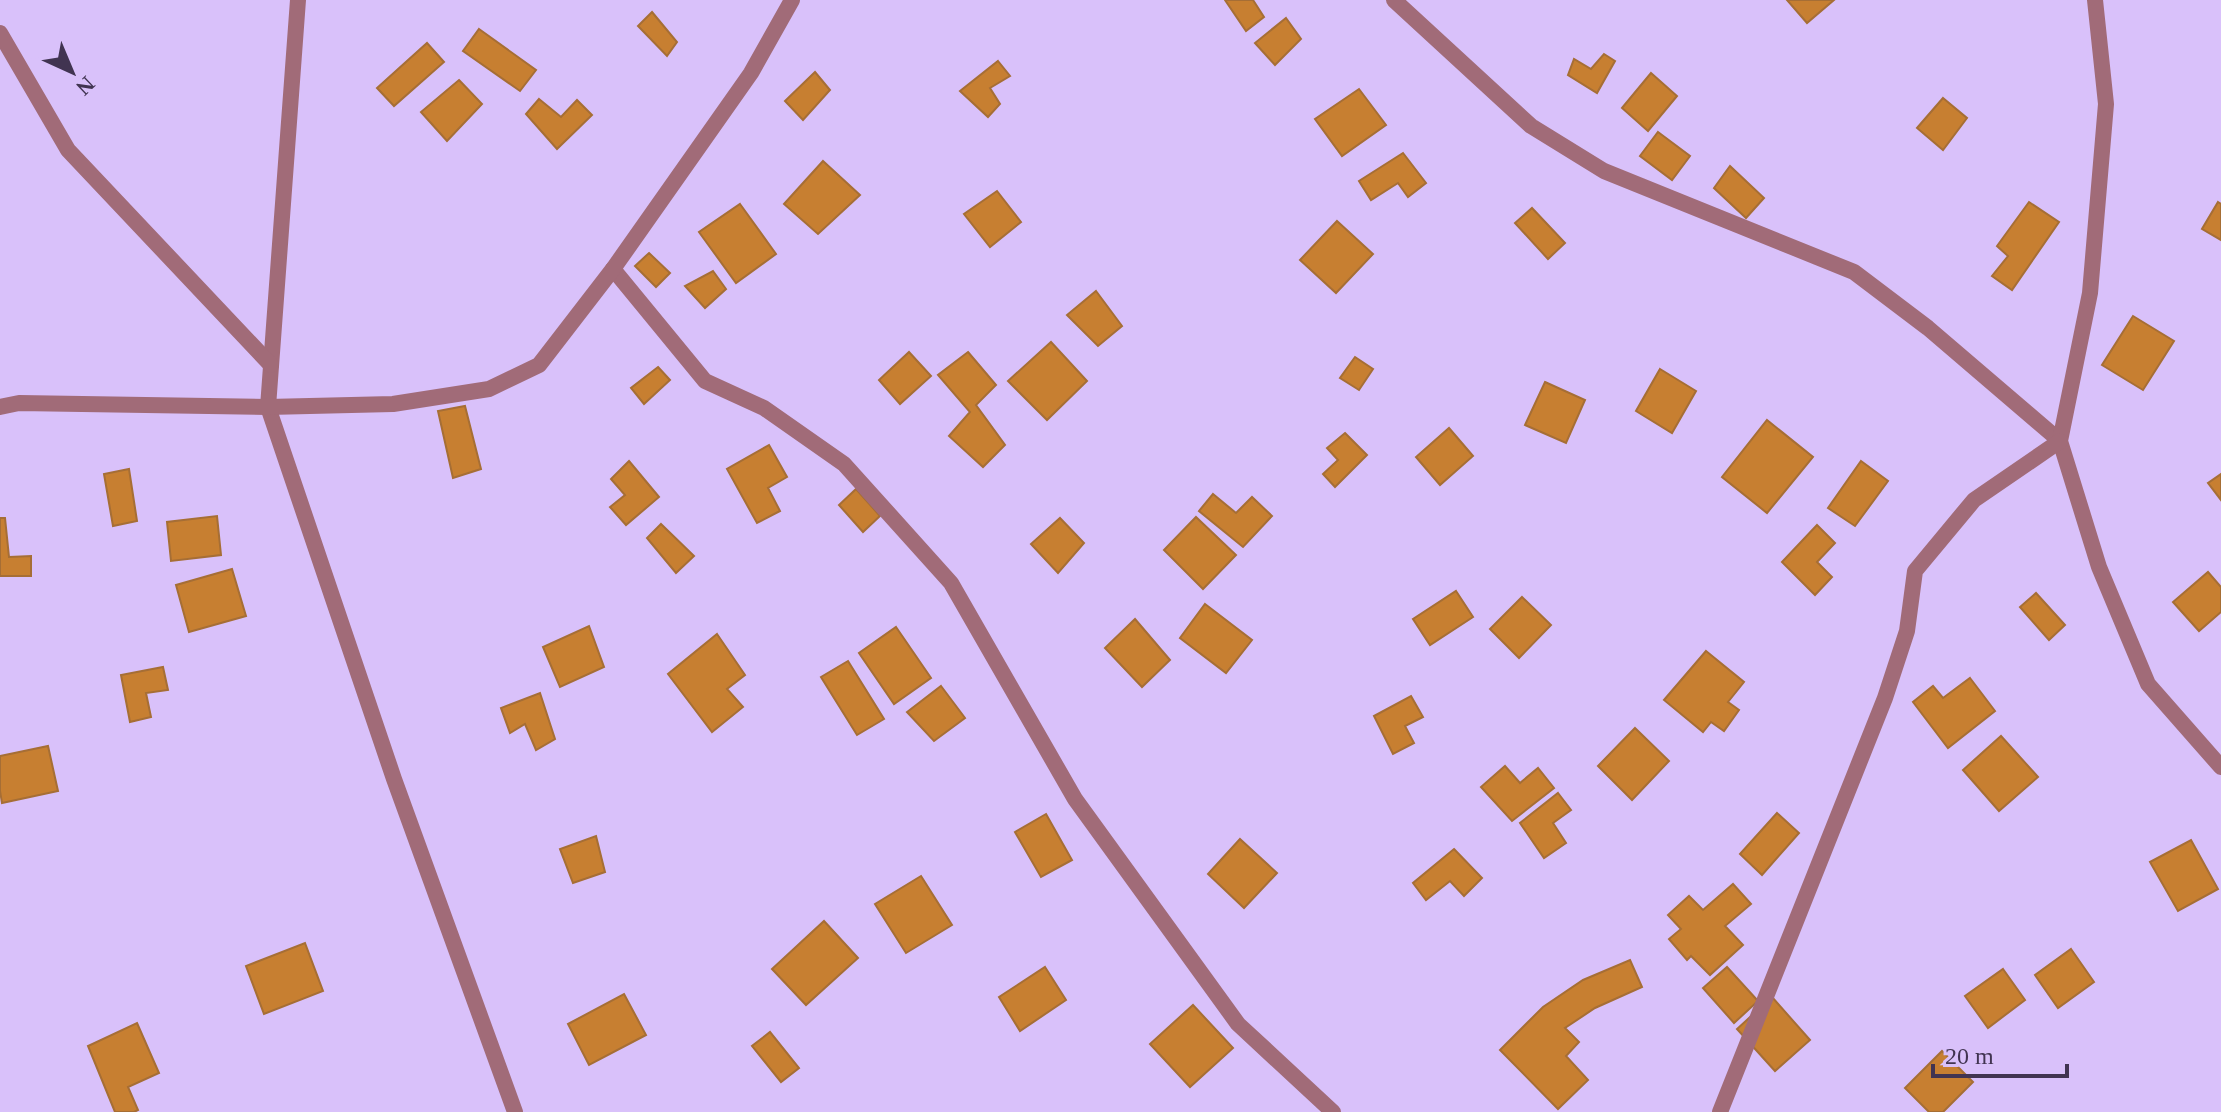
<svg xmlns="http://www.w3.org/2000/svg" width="2221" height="1112" font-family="Georgia,serif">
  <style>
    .building { fill: #c77f31; stroke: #a66e35; stroke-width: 2 }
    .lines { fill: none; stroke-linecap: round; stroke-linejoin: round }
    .minor { stroke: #a16b78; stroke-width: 16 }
  </style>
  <rect width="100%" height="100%" fill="#d9c1fa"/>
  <!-- building -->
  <g class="building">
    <path d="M1225 0H1253L1264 17 1246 31Z"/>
    <path d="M1787 0H1834L1807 23Z"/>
    <path d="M652 12 677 42 667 56 638 26Z"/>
    <path d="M1286 18 1301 39 1275 65 1255 43Z"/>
    <path d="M479 29 536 70 520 91 463 51Z"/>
    <path d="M427 43 444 62 394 106 377 88Z"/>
    <path d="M1604 54 1615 61 1597 93 1568 75 1574 59 1591 69Z"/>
    <path d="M998 61 1010 76 990 88 1000 104 988 117 960 91Z"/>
    <path d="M815 72 830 90 803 120 785 101Z"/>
    <path d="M1651 73 1677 96 1648 131 1622 108Z"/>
    <path d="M459 80 482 104 447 141 421 112Z"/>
    <path d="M1359 89 1386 125 1342 156 1315 119Z"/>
    <path d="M1943 98 1967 118 1943 150 1917 128Z"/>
    <path d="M539 99 561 117 577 100 592 115 557 149 526 114Z"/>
    <path d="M1658 132 1690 156 1672 180 1640 156Z"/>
    <path d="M1403 153 1426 183 1408 197 1398 183 1371 200 1359 181Z"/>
    <path d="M823 161 860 195 818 234 784 204Z"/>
    <path d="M1730 166 1764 198 1746 218 1714 188Z"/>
    <path d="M997 191 1021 222 990 247 964 214Z"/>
    <path d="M2029 202 2059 222 2012 290 1992 276 2008 256 1997 246Z"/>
    <path d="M2218 202 2221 204V240L2202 229Z"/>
    <path d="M740 204 776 254 736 283 699 232Z"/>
    <path d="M1532 208 1565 243 1548 259 1515 223Z"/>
    <path d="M1337 221 1373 254 1336 293 1300 260Z"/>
    <path d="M649 253 670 273 656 287 635 266Z"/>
    <path d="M713 271 726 289 705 308 685 286Z"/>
    <path d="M1096 291 1122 326 1098 346 1067 315Z"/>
    <path d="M2133 316 2174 341 2143 390 2102 365Z"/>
    <path d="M1051 342 1087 381 1047 420 1008 381Z"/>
    <path d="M909 352 931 376 900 404 879 380Z"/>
    <path d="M968 352 996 385 976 405 1005 445 983 467 949 436 970 412 938 375Z"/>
    <path d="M1355 357 1373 369 1359 390 1340 378Z"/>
    <path d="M658 367 670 380 644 404 631 388Z"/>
    <path d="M1660 369 1696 391 1672 433 1636 411Z"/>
    <path d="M1545 382 1585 400 1566 443 1525 425Z"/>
    <path d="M465 406 481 469 453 478 438 411Z"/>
    <path d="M1767 420 1813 457 1767 513 1722 477Z"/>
    <path d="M1449 428 1473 456 1440 485 1416 457Z"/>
    <path d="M1345 433 1367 455 1335 487 1323 474 1338 460 1327 448Z"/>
    <path d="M769 445 787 477 768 488 780 511 757 523 727 469Z"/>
    <path d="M629 461 659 497 626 525 610 507 625 495 611 479Z"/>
    <path d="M1861 461 1888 481 1855 526 1828 508Z"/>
    <path d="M129 469 137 521 113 526 104 474Z"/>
    <path d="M2221 474V500L2208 483Z"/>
    <path d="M856 489 880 516 863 532 839 505Z"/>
    <path d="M1213 494 1236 513 1252 497 1272 516 1243 547 1199 511Z"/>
    <path d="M217 516 221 555 171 561 167 522Z"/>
    <path d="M1196 517 1236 555 1203 589 1164 550Z"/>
    <path d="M0 518H5L9 557 31 556V576H0Z"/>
    <path d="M1060 518 1084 543 1058 573 1031 544Z"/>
    <path d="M661 524 694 556 676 573 647 538Z"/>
    <path d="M1817 525 1835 543 1817 562 1832 577 1815 595 1782 562Z"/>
    <path d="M232 569 246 616 189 632 176 585Z"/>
    <path d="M2208 572 2221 587V612L2199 631 2173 602Z"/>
    <path d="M1456 591 1473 617 1430 645 1413 619Z"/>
    <path d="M2036 593 2065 625 2049 640 2020 607Z"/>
    <path d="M1522 597 1551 625 1519 658 1490 629Z"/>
    <path d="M1205 604 1252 640 1226 673 1180 638Z"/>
    <path d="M1135 619 1170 660 1142 687 1105 648Z"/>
    <path d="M589 626 604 667 560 687 543 647Z"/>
    <path d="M896 627 931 678 894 704 859 653Z"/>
    <path d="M717 634 745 675 727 689 743 707 712 732 668 674Z"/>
    <path d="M1706 651 1744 682 1728 702 1739 710 1724 731 1711 722 1703 732 1664 700Z"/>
    <path d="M848 661 884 719 857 735 821 677Z"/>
    <path d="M163 667 168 690 146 693 151 717 130 722 121 675Z"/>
    <path d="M1970 678 1995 711 1948 748 1913 702 1933 686 1943 698Z"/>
    <path d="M941 686 965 718 934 741 907 712Z"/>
    <path d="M540 693 555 739 536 750 525 724 510 733 501 708Z"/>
    <path d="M1411 696 1423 717 1405 726 1414 743 1393 754 1374 716Z"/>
    <path d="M1635 728 1669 761 1632 800 1598 766Z"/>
    <path d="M2001 736 2038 777 1999 811 1963 770Z"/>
    <path d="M48 746 58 791 2 803 0 791V756Z"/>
    <path d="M1505 766 1520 783 1538 768 1554 788 1512 821 1481 787Z"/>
    <path d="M1558 793 1571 810 1553 823 1566 843 1544 858 1520 823Z"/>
    <path d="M1777 813 1799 833 1762 875 1740 854Z"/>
    <path d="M1046 814 1072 860 1041 877 1015 832Z"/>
    <path d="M596 836 605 872 573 883 560 849Z"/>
    <path d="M1240 839 1277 873 1244 908 1208 874Z"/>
    <path d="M2191 840 2218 889 2178 911 2150 862Z"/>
    <path d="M1454 849 1482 878 1464 896 1450 881 1426 900 1413 883Z"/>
    <path d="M921 876 952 925 906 953 875 904Z"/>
    <path d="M1733 884 1751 904 1725 926 1743 945 1710 975 1691 956 1687 960 1669 939 1681 929 1668 915 1689 896 1703 910Z"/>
    <path d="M824 921 858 958 806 1005 772 969Z"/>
    <path d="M305 943 323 991 264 1014 246 966Z"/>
    <path d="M2071 949 2094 982 2058 1008 2035 975Z"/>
    <path d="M1630 960 1642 987 1595 1008 1565 1028 1579 1042 1566 1056 1588 1080 1558 1109 1500 1050 1543 1007 1583 980Z"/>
    <path d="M1045 967 1066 1000 1020 1031 999 997Z"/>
    <path d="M1727 967 1758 1001 1734 1023 1703 988Z"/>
    <path d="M2003 969 2025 1000 1988 1028 1965 996Z"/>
    <path d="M624 994 646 1035 589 1065 568 1024Z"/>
    <path d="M1772 997 1810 1040 1775 1071 1737 1029Z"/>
    <path d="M1193 1005 1233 1048 1190 1087 1150 1044Z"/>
    <path d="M137 1023 159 1073 128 1087 138 1110 134 1112H115L88 1046Z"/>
    <path d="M770 1032 799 1068 781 1082 752 1046Z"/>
    <path d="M1942 1051 1973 1082 1943 1112H1929L1905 1088Z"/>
  </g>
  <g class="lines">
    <!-- minor -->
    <g class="minor">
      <path d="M298 0 268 407 394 779 515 1112"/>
      <path d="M1394 0 1531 126 1604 171 1854 272 1928 328 2060 441"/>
      <path d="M2095 0 2106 104 2090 293 2060 441 2099 567 2148 684 2221 767"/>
      <path d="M0 33 68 150 271 365"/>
      <path d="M613 269 705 381 764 408 844 464 951 583 1075 799 1238 1024 1333 1112"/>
      <path d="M0 407 19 403 268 407 393 404 489 389 539 365 613 269 751 73 792 0"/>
      <path d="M1720 1112 1885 698 1907 631 1915 571 1974 500 2060 441"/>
    </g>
  </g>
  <!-- north arrow -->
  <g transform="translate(72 72) rotate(136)" stroke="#d9c1fa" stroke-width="6" paint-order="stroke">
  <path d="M0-6L14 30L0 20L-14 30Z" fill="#413451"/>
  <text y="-12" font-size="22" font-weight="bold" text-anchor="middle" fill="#413451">N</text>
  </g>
  <!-- scale -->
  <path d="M1933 1064v12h134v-12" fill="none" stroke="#413451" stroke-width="4"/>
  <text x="1945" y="1064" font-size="24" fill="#413451" stroke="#d9c1fa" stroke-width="6" paint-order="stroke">20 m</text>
</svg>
